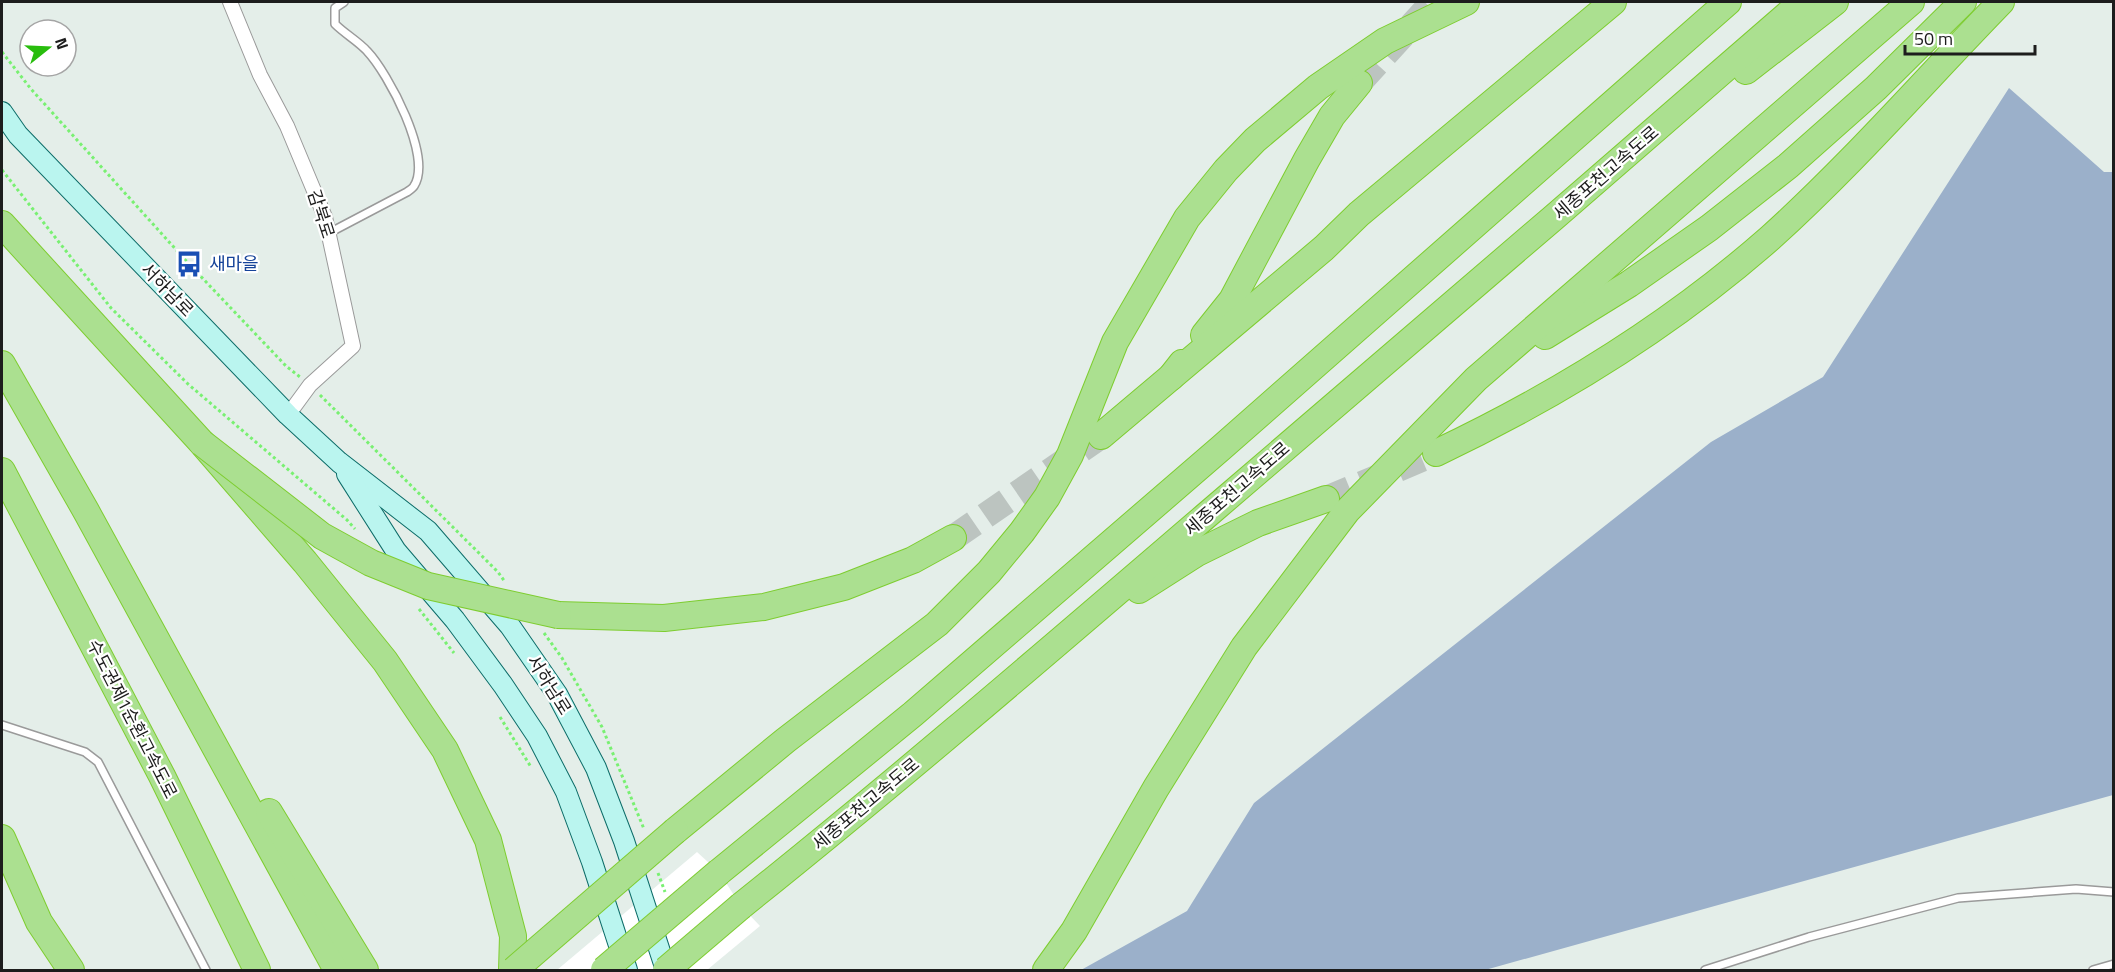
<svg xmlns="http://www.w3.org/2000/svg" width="2115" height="972" font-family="'Titillium Web','Noto Sans KR',sans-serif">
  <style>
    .forest { fill: #9bb0ca }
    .pier { fill: #fff }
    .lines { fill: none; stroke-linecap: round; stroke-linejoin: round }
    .highway-tunnel { stroke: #bcc4c0; stroke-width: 26; stroke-dasharray: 26 13; stroke-linecap: butt }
    .lane-casing { stroke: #9a9a9a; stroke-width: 10 }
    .street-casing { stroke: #9a9a9a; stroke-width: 16 }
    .secondary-casing { stroke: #0c6c68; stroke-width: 22 }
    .highway-casing { stroke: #7ecd30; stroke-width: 28 }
    .path { stroke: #79f072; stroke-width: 3; stroke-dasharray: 3 3; stroke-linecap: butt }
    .lane { stroke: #fff; stroke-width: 7 }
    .street { stroke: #fff; stroke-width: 14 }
    .secondary { stroke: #baf5ef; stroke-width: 20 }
    .highway { stroke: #abe090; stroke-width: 26 }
    .highway-bridge-casing { stroke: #7ecd30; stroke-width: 28; stroke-linecap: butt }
    .highway-bridge { stroke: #abe090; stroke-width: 26 }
    .labels { text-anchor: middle; stroke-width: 4.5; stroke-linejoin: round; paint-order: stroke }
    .street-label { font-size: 18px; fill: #1d1d1d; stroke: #fff }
    .transit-label { font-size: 18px; fill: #164399; stroke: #fff; text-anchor: start }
  </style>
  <rect width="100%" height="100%" fill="#e4eee9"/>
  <!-- forest -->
  <path class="forest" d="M2009 88 2104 172H2113V795L1485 970H1081L1187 911 1254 803 1711 442 1823 377Z"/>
  <!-- pier -->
  <path class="pier" d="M697 852 719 872 741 906 760 926 707 970H557Z"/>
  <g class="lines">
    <!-- highway-tunnel -->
    <g class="highway-tunnel">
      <path d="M1359 83 1433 2"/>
      <path d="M1326 499 1436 453"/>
      <path d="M953 538 1101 436"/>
    </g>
    <!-- lane casing -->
    <g class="lane-casing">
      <g id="lane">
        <path d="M329 233 407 192C410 190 413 188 414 186 433 157 388 73 367 51 358 41 345 34 335 24V8L344 2"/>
        <path d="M2 725 85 752 98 762 206 970"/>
        <path d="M1705 970 1809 937 1958 898 2076 889 2114 892"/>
        <path d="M2093 970 2114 964"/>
      </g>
    </g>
    <!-- street casing -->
    <g class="street-casing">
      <path id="street" d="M230 2 260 75 287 126 325 217 353 346 310 385 288 415"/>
    </g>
    <!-- secondary casing -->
    <g class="secondary-casing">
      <g id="secondary">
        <path d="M2 112 18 135 288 415 339 462 428 531 510 626 557 694 596 768 624 841 666 970"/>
        <path d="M347 474 396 551 455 620 503 685 537 736 566 792 592 862 627 970"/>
      </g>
    </g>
    <!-- highway casing -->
    <g class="highway-casing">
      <g id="highway">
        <path d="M1746 71 1835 2"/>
        <path d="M2 224 202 443 305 562 385 661 445 750 488 840 513 936 512 970"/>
        <path d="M1204 335 1232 300 1307 159 1332 116 1359 83"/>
        <path d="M1545 336 1629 284 1709 228 1788 166 1876 88 1963 2"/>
        <path d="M2 364 86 511 337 970"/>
        <path d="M1171 377 1324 248 1359 214 1613 2"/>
        <path d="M1101 436 1171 377 1182 363"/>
        <path d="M1436 453C1556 396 1670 326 1770 238 1852 164 1925 80 2001 2"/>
        <path d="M2 471 162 776 257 970"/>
        <path d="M1139 590 1197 553 1258 523 1326 499"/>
        <path d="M558 615 664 618 764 607 844 587 913 560 953 538"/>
        <path d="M269 812 365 970"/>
        <path d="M675 831 786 740 937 624 989 572 1022 532 1047 497 1070 455 1115 342 1187 218 1226 170 1255 140 1318 87 1385 41 1466 2"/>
        <path d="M2 838 39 922 71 970"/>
        <path d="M719 872 913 714 1221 448 1728 2"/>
        <path d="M741 906C900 779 1054 646 1208 514 1407 344 1605 174 1802 2"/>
        <path d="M1046 970 1074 931 1156 788 1244 647 1347 511 1476 379 1911 2"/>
      </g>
    </g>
    <!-- path -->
    <g class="path">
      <path d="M2 52 31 89 189 264 286 366 300 377"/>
      <path d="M2 170 111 308 188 384 347 520 355 529"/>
      <path d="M320 395 498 572 505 582"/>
      <path d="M419 609 454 653"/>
      <path d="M544 633 562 658 602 727 644 829"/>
      <path d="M500 717 531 767"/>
      <path d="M658 873 665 892"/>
    </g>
    <!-- lane -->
    <use href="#lane" class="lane"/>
    <!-- street -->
    <use href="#street" class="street"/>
    <!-- secondary -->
    <use href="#secondary" class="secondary"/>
    <!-- highway -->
    <use href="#highway" class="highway"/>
    <!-- highway-bridge casing -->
    <g class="highway-bridge-casing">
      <g id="highway-bridge">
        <path d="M202 443 322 536 371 563 428 586 558 615"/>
        <path d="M514 970 675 831"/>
        <path d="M604 970 719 872"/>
        <path d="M666 970 741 906"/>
      </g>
    </g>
    <!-- highway-bridge -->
    <use href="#highway-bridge" class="highway-bridge"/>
  </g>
  <!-- icons -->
  <defs>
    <g id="bus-bare" transform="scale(2.07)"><path d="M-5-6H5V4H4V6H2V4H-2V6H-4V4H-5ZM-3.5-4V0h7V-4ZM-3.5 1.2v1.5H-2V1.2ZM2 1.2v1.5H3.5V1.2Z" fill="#1a4fb4" stroke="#fff" stroke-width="2.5" paint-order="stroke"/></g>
  </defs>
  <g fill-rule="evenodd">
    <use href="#bus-bare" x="189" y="264"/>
  </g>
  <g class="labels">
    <!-- street labels -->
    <g class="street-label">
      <text transform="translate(1606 173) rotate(-41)" y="6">세종포천고속도로</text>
      <text transform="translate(321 214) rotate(72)" y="6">감북로</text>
      <text transform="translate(167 290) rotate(46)" y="6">서하남로</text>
      <text transform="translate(1237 489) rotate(-41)" y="6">세종포천고속도로</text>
      <text transform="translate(549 685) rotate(58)" y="6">서하남로</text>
      <text transform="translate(132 719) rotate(63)" y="6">수도권제1순환고속도로</text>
      <text transform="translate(866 804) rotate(-40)" y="6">세종포천고속도로</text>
    </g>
    <!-- transit labels -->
    <g class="transit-label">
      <text x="209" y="270">새마을</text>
    </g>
  </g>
  <!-- border -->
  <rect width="2115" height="972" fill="none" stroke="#1d1d1d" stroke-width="6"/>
  <!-- north arrow -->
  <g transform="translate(48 48) rotate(72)"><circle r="28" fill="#ffffff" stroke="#a5a5a5" stroke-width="1.5"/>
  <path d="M0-4.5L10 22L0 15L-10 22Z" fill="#28bd0d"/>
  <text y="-9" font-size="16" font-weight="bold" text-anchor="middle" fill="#1d1d1d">N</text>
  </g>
  <!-- scale -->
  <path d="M1905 45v9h130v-9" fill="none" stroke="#1d1d1d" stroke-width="3"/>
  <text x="1914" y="45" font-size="18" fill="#1d1d1d" stroke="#ffffff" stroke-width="4.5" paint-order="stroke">50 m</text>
</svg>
